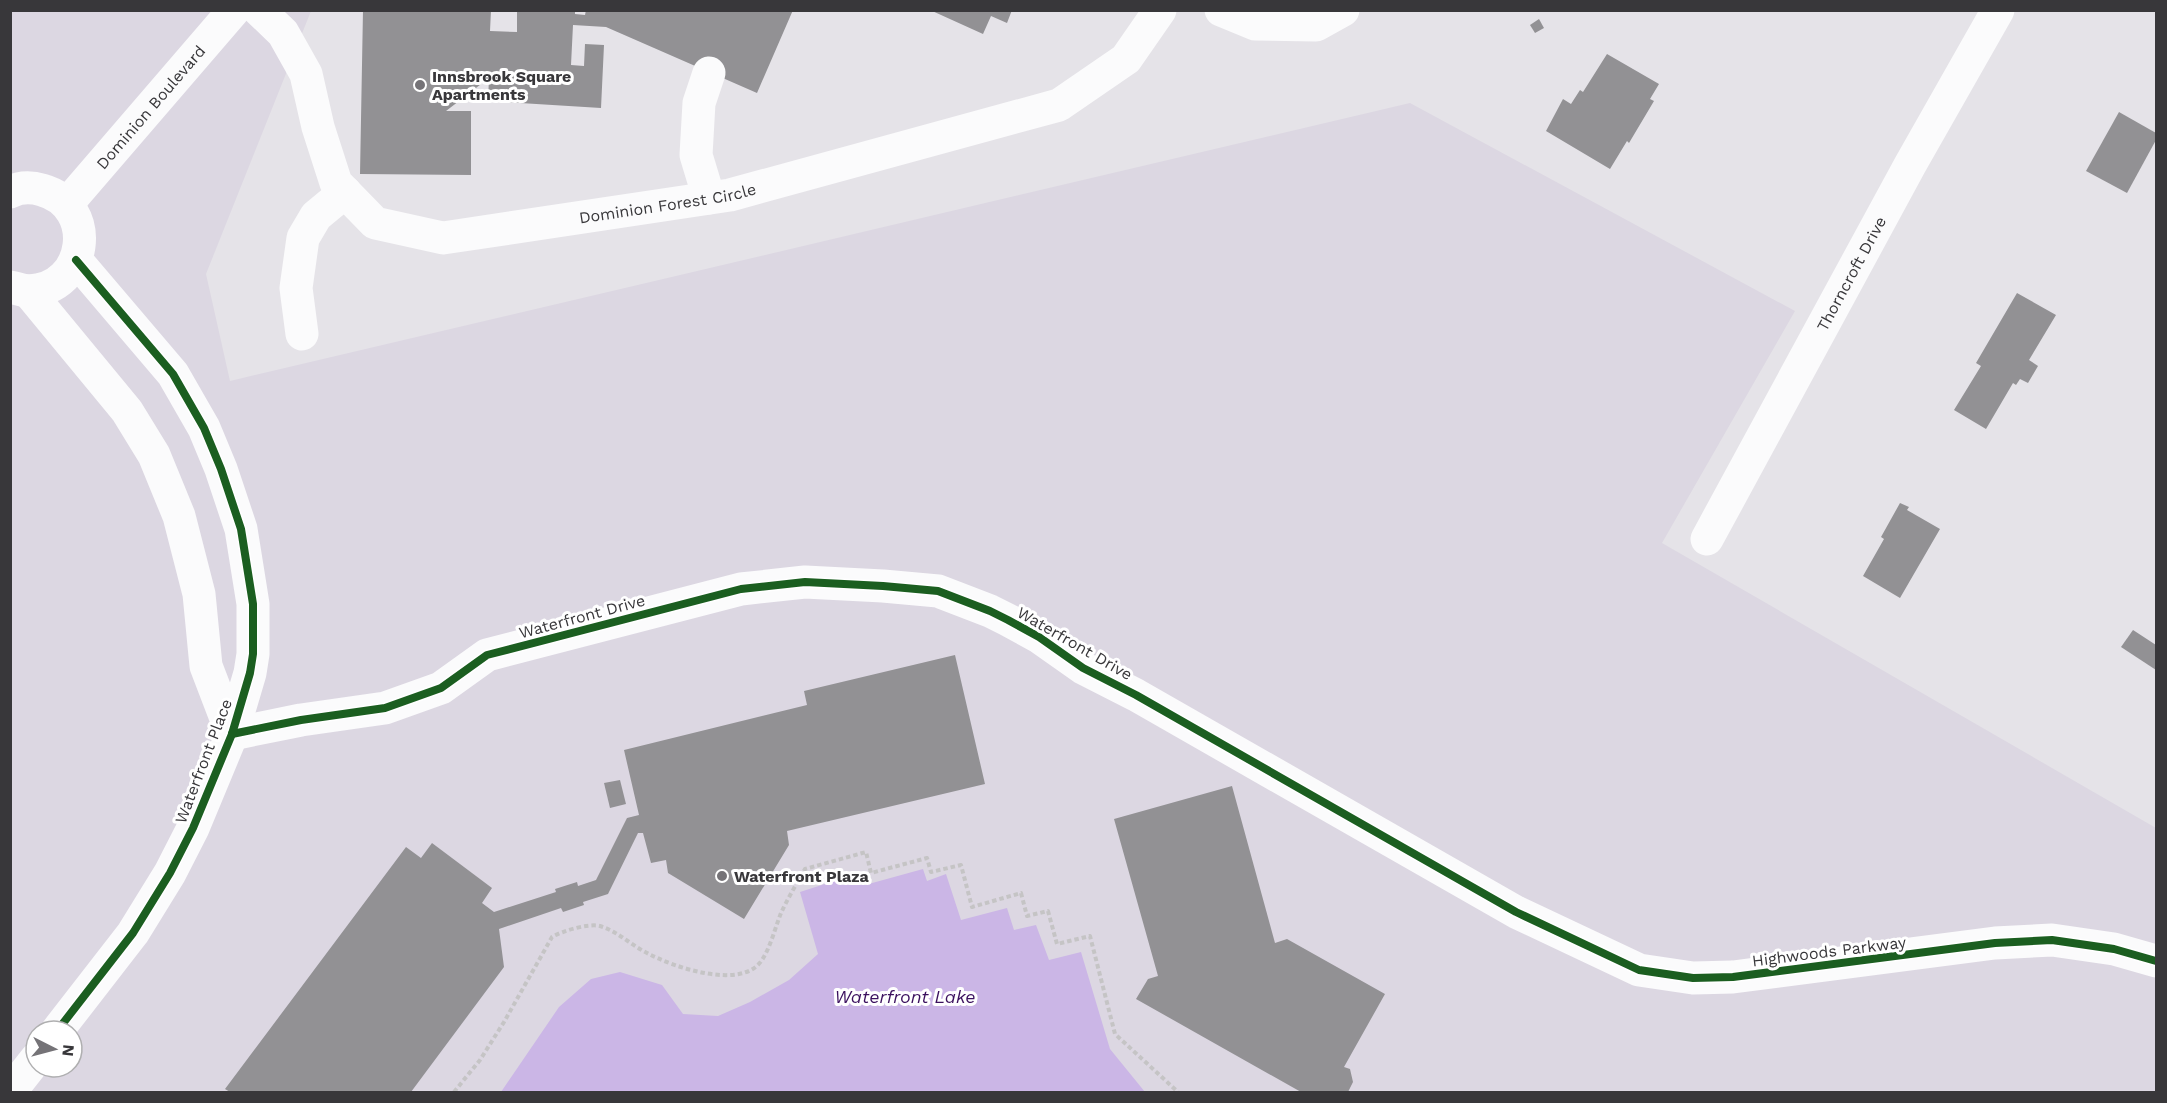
<svg xmlns="http://www.w3.org/2000/svg" width="2167" height="1103" font-family="'Work Sans',sans-serif">
  <style>
    .built { fill: #dcd7e2; fill-rule: evenodd }
    .water { fill: #cbb6e6 }
    .building { fill: #929194 }
    .lines { fill: none; stroke-linecap: round; stroke-linejoin: round }
    .path { stroke: #c5c4c5; stroke-width: 4; stroke-dasharray: 4.5 3; stroke-linecap: butt }
    .minor { stroke: #fbfbfc; stroke-width: 33 }
    .cycleway-casing { stroke: #fff; stroke-width: 11 }
    .cycleway { stroke: #1b5e20; stroke-width: 8 }
    .poi-dot { fill: #757377; stroke: #fff; stroke-width: 2 }
    .labels { text-anchor: middle; stroke-width: 6; stroke-linejoin: round; paint-order: stroke }
    .poi-label { font-size: 16px; font-weight: bold; fill: #38373a; stroke: #fff; text-anchor: start }
    .street-label { font-size: 16px; fill: #38373a; stroke: #fff }
    .water-label { font-size: 18px; font-style: italic; fill: #3b105e; stroke: #fff }
  </style>
  <rect width="100%" height="100%" fill="#e5e3e8"/>
  <!-- built -->
  <path class="built" d="M10 11H311L206 274 230 381 1410 103 1795 311 1662 543 2156 828V1092H11ZM36 1031H72V1067H36Z"/>
  <!-- water -->
  <path class="water" d="M923 869 927 881 946 874 961 920 1007 908 1014 930 1036 925 1049 960 1081 952 1110 1049 1145 1092H501L559 1007 591 979 620 972 662 985 683 1014 718 1016 750 1002 789 980 818 954 800 892 862 872 865 885Z"/>
  <!-- building -->
  <g class="building">
    <path d="M363 10H491L490 31 517 32V10H575V14L585 15 586 10H793L757 93 606 27 573 25 571 65 584 66 585 44 604 45 601 108 488 101 489 78 446 111H471V175L360 174Z"/>
    <path d="M930 10H1012L1007 23 991 16 983 34Z"/>
    <path d="M1539 19 1544 28 1535 33 1530 25Z"/>
    <path d="M1607 54 1659 84 1650 99 1654 101 1629 143 1627 141 1610 169 1546 131 1563 99 1571 104 1580 90 1583 92Z"/>
    <path d="M2119 112 2156 133V140L2127 193 2086 171Z"/>
    <path d="M2017 293 2056 315 2029 360 2038 366 2028 383 2020 379 2016 385 2013 383 1986 429 1954 410 1981 366 1976 363Z"/>
    <path d="M1900 503 1909 507 1907 510 1940 529 1900 598 1863 576 1884 539 1881 537Z"/>
    <path d="M2133 630 2156 645V670L2121 647Z"/>
    <path d="M955 655 985 784 787 831 789 845 744 919 668 873 666 860 651 863 643 833H638L608 894 583 902 584 905 563 912 561 908 499 929 504 967 411 1092H230L225 1089 406 847 421 858 432 843 492 888 482 903 494 912 556 892 555 889 577 882 578 886 596 880 627 818 639 815 624 750 807 705 804 691Z"/>
    <path d="M620 780 626 804 610 808 604 783Z"/>
    <path d="M1232 786 1275 943 1287 939 1385 994 1344 1067 1350 1069 1353 1082 1348 1092H1301L1136 999 1148 979 1158 976 1114 819Z"/>
  </g>
  <g class="lines">
    <!-- path -->
    <path class="path" d="M454 1092 480 1060 504 1022 552 937C562 931 589 923 600 926 617 931 631 945 647 953 673 967 742 991 762 960 771 946 775 928 781 913 788 898 797 883 805 869L866 852 871 873 927 858 931 872 961 865 972 907 1021 893 1027 916 1048 911 1057 944 1090 936 1115 1034 1178 1092"/>
    <!-- minor -->
    <g class="minor">
      <path id="s1" d="M259 10 283 33 306 74 318 127 336 183 375 223 443 238 730 195 1059 105 1126 59 1160 10"/>
      <path d="M1221 10 1255 24 1316 25 1343 10"/>
      <path d="M10 192C20 187 32 187 42 190 99 206 88 289 29 291 23 291 16 288 10 287"/>
      <path d="M709 198 696 155 699 103 709 73"/>
      <path id="s2" d="M67 204 234 10"/>
      <path d="M28 291 127 411 154 455 179 516 199 594 206 666 232 734"/>
      <path d="M302 334 296 288 303 238 316 216 345 192"/>
      <path id="s3" d="M1707 539 1910 165 1998 10"/>
      <path d="M232 734 301 720 385 708 441 688 487 655 741 589 805 582 883 586 938 591 990 611 1008 620 1039 637 1083 668 1136 695 1516 912 1639 970 1693 978 1733 977 1995 943 2052 940 2114 949 2156 961"/>
      <path d="M57 1031 133 933 170 873 193 828 232 734 250 673 253 654V604L241 529 221 469 204 428 173 374 76 260"/>
      <path d="M10 1092 36 1059"/>
    </g>
    <!-- cycleway casing -->
    <g class="cycleway-casing">
      <g id="cycleway">
        <path d="M232 734 301 720 385 708 441 688 487 655 741 589 805 582 883 586 938 591 990 611 1008 620 1039 637 1083 668 1136 695 1516 912 1639 970 1693 978 1733 977 1995 943 2052 940 2114 949 2156 961"/>
        <path d="M57 1031 133 933 170 873 193 828 232 734 250 673 253 654V604L241 529 221 469 204 428 173 374 76 260"/>
      </g>
    </g>
    <!-- cycleway -->
    <use href="#cycleway" class="cycleway"/>
  </g>
  <!-- markers -->
  <g class="poi-dot">
    <circle cx="420" cy="85" r="6"/>
    <circle cx="722" cy="876" r="6"/>
  </g>
  <g class="labels">
    <!-- poi labels -->
    <g class="poi-label">
      <text x="432" y="82">Innsbrook Square<tspan x="432" dy="18">Apartments</tspan></text>
      <text x="734" y="882">Waterfront Plaza</text>
    </g>
    <!-- street labels -->
    <g class="street-label">
      <text dy="6" stroke="none"><textPath href="#s2" startOffset="128">Dominion Boulevard</textPath></text>
      <text dy="6" stroke="none"><textPath href="#s1" startOffset="546">Dominion Forest Circle</textPath></text>
      <text dy="6" stroke="none"><textPath href="#s3" startOffset="302">Thorncroft Drive</textPath></text>
      <text transform="translate(582 616) rotate(-15)" y="6">Waterfront Drive</text>
      <text transform="translate(1075 643) rotate(30)" y="6">Waterfront Drive</text>
      <text transform="translate(203 761) rotate(-69)" y="6">Waterfront Place</text>
      <text transform="translate(1829 951) rotate(-7)" y="6">Highwoods Parkway</text>
    </g>
    <!-- water labels -->
    <g class="water-label">
      <text x="905" y="1003">Waterfront Lake</text>
    </g>
  </g>
  <!-- border -->
  <rect width="2167" height="1103" fill="none" stroke="#38373a" stroke-width="24"/>
  <!-- north arrow -->
  <g transform="translate(54 1049) rotate(96)"><circle r="28" fill="#ffffff" stroke="#afafb0" stroke-width="1.5"/>
  <path d="M0-4.5L10 22L0 15L-10 22Z" fill="#757377"/>
  <text y="-9" font-size="16" font-weight="bold" text-anchor="middle" fill="#38373a">N</text>
  </g>
</svg>
